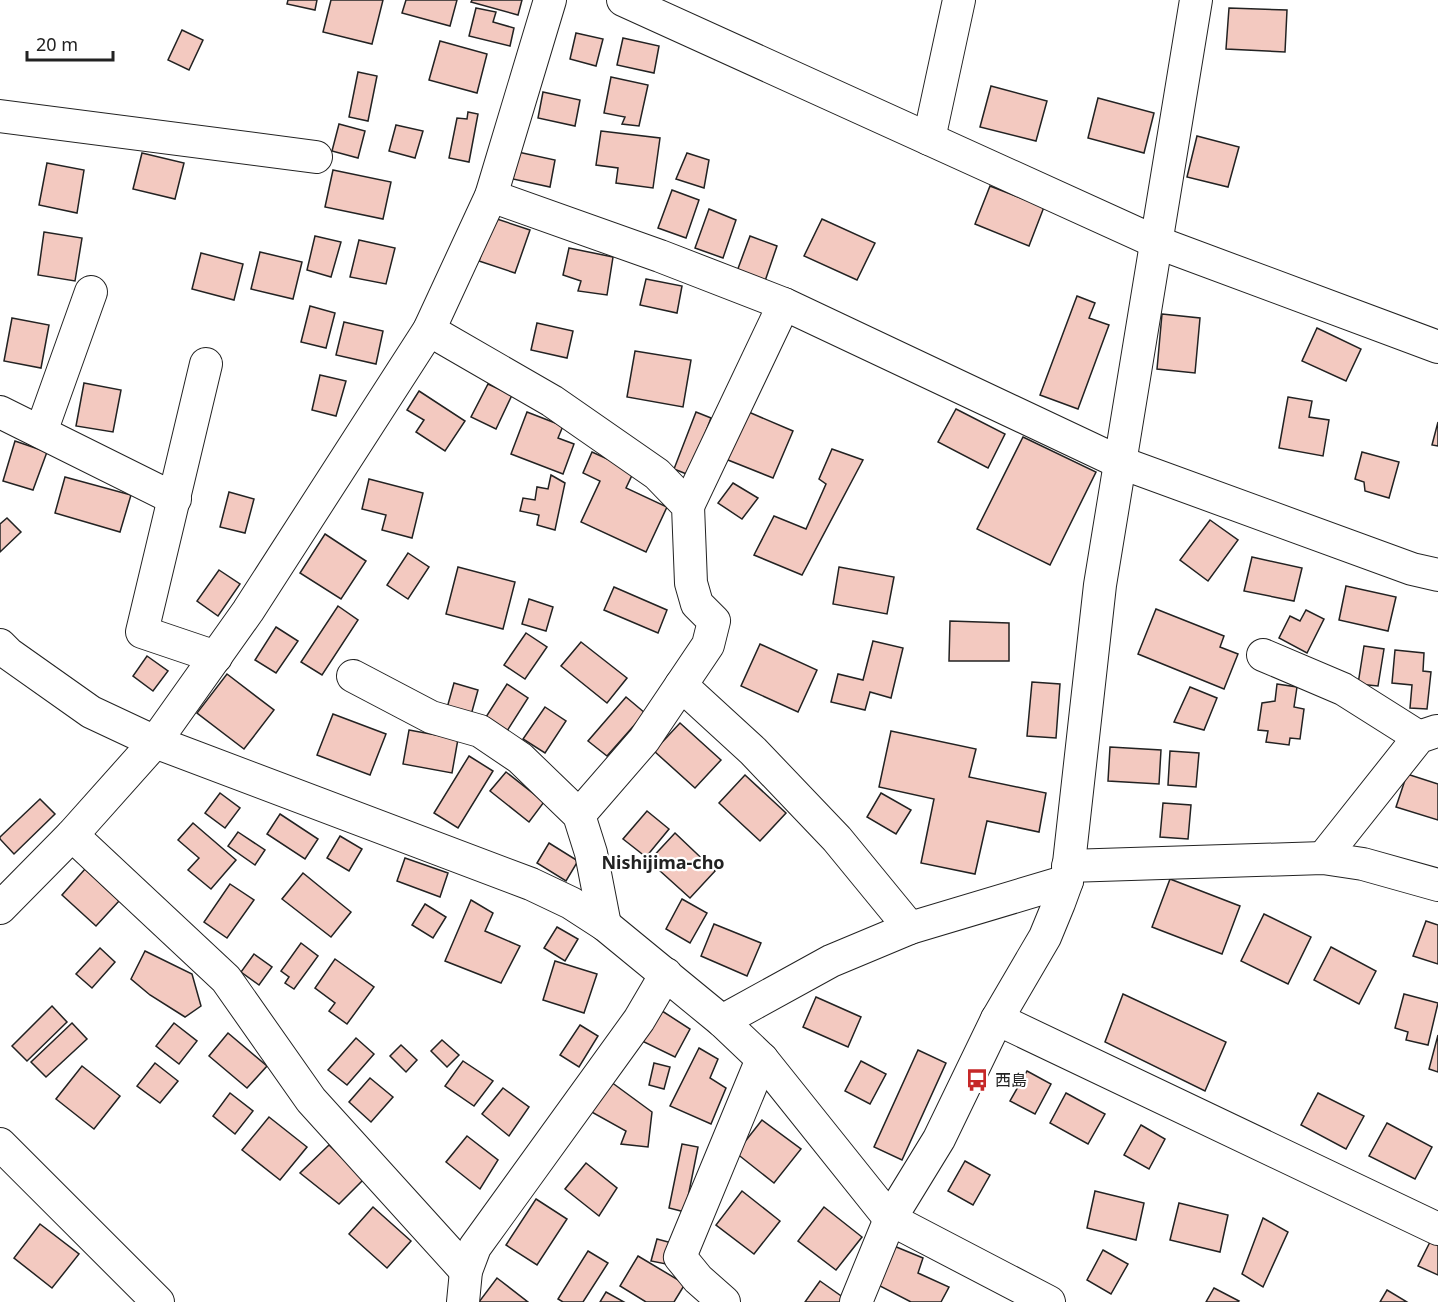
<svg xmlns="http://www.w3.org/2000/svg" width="1438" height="1302" font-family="'Noto Sans','Noto Sans JP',sans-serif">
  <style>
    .building { fill: #f3c9c0; stroke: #222; stroke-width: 1.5 }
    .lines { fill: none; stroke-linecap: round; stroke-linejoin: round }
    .minor-casing { stroke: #222; stroke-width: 34 }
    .minor { stroke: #fff; stroke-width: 32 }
    .labels { text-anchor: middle; stroke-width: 4.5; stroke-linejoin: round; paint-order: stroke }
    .poi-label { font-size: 16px; fill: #222; stroke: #fff; text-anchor: start }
    .neighbourhood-label { font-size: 18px; font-weight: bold; fill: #222; stroke: #fff }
  </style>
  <rect width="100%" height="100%" fill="#fff"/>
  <!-- building -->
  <g class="building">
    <path d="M288 0H317L315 10 287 4Z"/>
    <path d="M331 0H383L372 44 323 32Z"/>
    <path d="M406 0H457L450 26 402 13Z"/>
    <path d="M472 0H522L518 15 471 2Z"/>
    <path d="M476 8 496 12 493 22 514 28 510 46 469 36Z"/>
    <path d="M1229 8 1287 10 1285 52 1226 49Z"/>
    <path d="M182 30 203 40 189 70 168 60Z"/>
    <path d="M576 33 603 39 596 66 570 59Z"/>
    <path d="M623 38 659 46 654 73 617 65Z"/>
    <path d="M440 41 487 54 477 93 429 80Z"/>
    <path d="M358 72 377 76 368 121 349 117Z"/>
    <path d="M611 77 648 85 639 126 622 124 625 117 604 113Z"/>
    <path d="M991 86 1047 101 1036 141 980 127Z"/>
    <path d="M543 92 580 100 575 126 538 118Z"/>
    <path d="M1098 98 1154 113 1144 153 1088 138Z"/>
    <path d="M468 112 478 114 469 162 449 158 457 118 467 119Z"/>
    <path d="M339 124 365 131 358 158 332 151Z"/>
    <path d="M396 125 423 131 415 158 389 151Z"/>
    <path d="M601 131 660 138 653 188 616 183 618 168 596 165Z"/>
    <path d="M1197 136 1239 147 1228 187 1187 177Z"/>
    <path d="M518 152 555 160 550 187 513 179Z"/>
    <path d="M142 153 184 163 175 199 133 189Z"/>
    <path d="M687 153 709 160 704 188 676 179Z"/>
    <path d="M47 163 84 170 77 213 39 205Z"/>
    <path d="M333 170 391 182 383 219 325 207Z"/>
    <path d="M990 186 1044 207 1029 246 975 224Z"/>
    <path d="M672 190 699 200 686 238 658 228Z"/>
    <path d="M709 209 736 220 723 258 695 248Z"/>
    <path d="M494 218 530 230 515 273 479 261Z"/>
    <path d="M822 219 875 243 857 280 804 256Z"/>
    <path d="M44 232 82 238 75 281 38 275Z"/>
    <path d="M315 236 341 242 331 277 307 270Z"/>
    <path d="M750 236 777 246 764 284 736 274Z"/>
    <path d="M359 240 395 248 386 284 350 277Z"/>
    <path d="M569 248 613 257 607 295 578 291 581 281 563 275Z"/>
    <path d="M260 252 302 262 293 299 251 289Z"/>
    <path d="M201 253 243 264 234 300 192 289Z"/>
    <path d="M646 279 682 286 677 313 640 305Z"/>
    <path d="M1077 296 1095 303 1089 318 1109 325 1078 409 1040 395Z"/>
    <path d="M310 306 335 313 326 348 301 342Z"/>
    <path d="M1162 314 1200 318 1195 373 1157 369Z"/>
    <path d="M12 318 49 325 41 368 4 361Z"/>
    <path d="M344 322 383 331 376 364 336 355Z"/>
    <path d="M537 323 573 331 567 358 531 350Z"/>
    <path d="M1317 328 1361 349 1346 381 1302 361Z"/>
    <path d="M635 351 691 360 683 407 627 397Z"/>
    <path d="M320 375 346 381 336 416 312 410Z"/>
    <path d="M84 383 121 390 113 432 76 426Z"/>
    <path d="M488 384 512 395 496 429 471 417Z"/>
    <path d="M419 391 465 421 445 451 416 432 424 420 407 410Z"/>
    <path d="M1288 397 1312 401 1309 417 1329 420 1323 456 1279 448Z"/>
    <path d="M956 409 1005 434 988 468 938 442Z"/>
    <path d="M744 410 793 431 773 478 723 458Z"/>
    <path d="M527 412 563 426 558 438 574 444 563 474 511 454Z"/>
    <path d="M696 412 711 418 689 475 674 469Z"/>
    <path d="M1438 422V446L1432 445Z"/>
    <path d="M1023 437 1096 472 1050 565 977 529Z"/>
    <path d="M15 441 47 452 33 490 3 481Z"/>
    <path d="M832 449 863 460 802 575 754 555 774 516 806 529 826 484 819 479Z"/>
    <path d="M592 452 634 471 626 488 667 507 646 552 581 522 600 481 583 473Z"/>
    <path d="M1362 452 1399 462 1389 498 1365 491 1364 482 1355 479Z"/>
    <path d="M551 475 565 483 555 530 537 525 539 515 520 511 523 498 535 500 537 487 548 489Z"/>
    <path d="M65 477 131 495 120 532 55 513Z"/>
    <path d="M369 479 423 493 412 538 382 530 386 515 362 509Z"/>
    <path d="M733 483 758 498 742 519 718 503Z"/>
    <path d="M229 492 254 499 245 533 220 527Z"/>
    <path d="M7 518 21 532 0 552V524Z"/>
    <path d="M1210 520 1238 540 1208 581 1180 560Z"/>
    <path d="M325 534 366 561 341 599 300 573Z"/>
    <path d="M408 553 429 567 408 599 387 585Z"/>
    <path d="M1252 557 1302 568 1294 601 1244 591Z"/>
    <path d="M458 567 515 582 503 629 446 614Z"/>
    <path d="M839 567 894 577 887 614 833 604Z"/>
    <path d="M219 570 240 584 218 616 197 601Z"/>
    <path d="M1346 586 1396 597 1388 631 1339 620Z"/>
    <path d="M614 587 667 610 658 633 604 610Z"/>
    <path d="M529 599 553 607 546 631 522 624Z"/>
    <path d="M338 606 358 620 322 675 301 662Z"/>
    <path d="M1156 609 1224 636 1220 647 1238 654 1224 689 1138 654Z"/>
    <path d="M1306 610 1324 619 1307 653 1279 638 1290 616 1300 621Z"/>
    <path d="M950 621 1009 623V661H949Z"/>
    <path d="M276 627 298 641 276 673 255 660Z"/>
    <path d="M526 633 547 647 525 679 504 665Z"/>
    <path d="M873 641 903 648 891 698 870 692 865 710 831 702 838 674 863 680Z"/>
    <path d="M581 642 627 678 607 703 561 666Z"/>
    <path d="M760 644 817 670 798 712 741 686Z"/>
    <path d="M1364 646 1384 649 1378 686 1358 684Z"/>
    <path d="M1395 650 1424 653 1423 671 1431 672 1427 709 1410 708 1412 685 1392 683Z"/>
    <path d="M147 656 168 671 153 691 133 676Z"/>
    <path d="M227 674 274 710 244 749 197 713Z"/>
    <path d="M1032 682 1060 684 1056 738 1027 736Z"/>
    <path d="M454 683 478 690 471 715 447 708Z"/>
    <path d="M507 684 528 698 507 731 486 717Z"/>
    <path d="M1277 684 1297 687 1294 707 1304 709 1300 739 1290 738 1289 745 1266 742 1268 731 1258 730 1262 703 1275 701Z"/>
    <path d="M1190 687 1217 698 1204 730 1174 722Z"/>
    <path d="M626 697 645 713 607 756 588 741Z"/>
    <path d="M545 707 566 721 545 753 523 739Z"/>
    <path d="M333 714 386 734 370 775 317 755Z"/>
    <path d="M680 723 721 760 695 788 654 751Z"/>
    <path d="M409 730 458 739 452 773 403 764Z"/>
    <path d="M891 731 976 749 969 777 1046 793 1039 832 987 821 975 874 921 863 934 799 879 787Z"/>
    <path d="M1110 747 1161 750 1159 784 1108 781Z"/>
    <path d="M1170 751 1199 753 1196 787 1168 785Z"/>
    <path d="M469 756 493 771 458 828 434 813Z"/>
    <path d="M506 772 544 802 529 822 490 791Z"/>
    <path d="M1407 774 1438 784V820L1396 807Z"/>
    <path d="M745 775 786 813 760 841 719 803Z"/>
    <path d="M220 793 240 808 225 828 205 813Z"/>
    <path d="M881 793 911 810 896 834 867 817Z"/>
    <path d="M40 799 55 814 14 854 0 839V837Z"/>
    <path d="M1163 803 1191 805 1188 839 1160 837Z"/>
    <path d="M647 811 669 829 646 857 623 839Z"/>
    <path d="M280 814 318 839 305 859 267 834Z"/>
    <path d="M193 823 236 860 211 889 188 870 199 858 178 840Z"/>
    <path d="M238 832 265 850 255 865 228 846Z"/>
    <path d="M675 833 715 871 690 898 649 861Z"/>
    <path d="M340 836 362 849 349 871 327 858Z"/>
    <path d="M549 843 578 861 566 881 537 863Z"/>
    <path d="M405 858 448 873 440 897 397 881Z"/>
    <path d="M85 869 119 901 96 926 62 895Z"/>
    <path d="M303 873 351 912 331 937 282 899Z"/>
    <path d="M1170 879 1240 906 1222 954 1152 927Z"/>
    <path d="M230 884 254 900 227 938 204 922Z"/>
    <path d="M682 899 707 913 690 943 666 929Z"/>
    <path d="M471 900 493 913 485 931 520 946 501 983 445 961Z"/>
    <path d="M425 904 446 917 433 938 412 925Z"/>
    <path d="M1264 914 1311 937 1288 984 1241 961Z"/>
    <path d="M1426 921 1438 925V964L1413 956Z"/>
    <path d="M714 924 761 943 747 976 701 956Z"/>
    <path d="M557 927 578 939 565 961 544 948Z"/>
    <path d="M301 943 318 956 294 989 285 983 289 977 281 971Z"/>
    <path d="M1331 947 1376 971 1359 1004 1314 980Z"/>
    <path d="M100 948 115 962 92 988 76 974Z"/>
    <path d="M145 951 192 974 201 1006 185 1017 150 995 131 979Z"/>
    <path d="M254 954 272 967 259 985 241 972Z"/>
    <path d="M335 959 374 987 347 1024 329 1011 335 1003 315 988Z"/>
    <path d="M555 961 597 974 584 1013 543 1000Z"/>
    <path d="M1123 994 1226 1042 1205 1091 1105 1042Z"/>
    <path d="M1404 994 1438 1003 1428 1045 1406 1040 1408 1032 1395 1028Z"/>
    <path d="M816 997 861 1017 848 1047 803 1027Z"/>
    <path d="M52 1006 67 1022 27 1061 12 1046Z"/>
    <path d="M659 1009 690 1029 675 1057 640 1040Z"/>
    <path d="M72 1023 87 1039 46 1077 31 1062Z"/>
    <path d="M174 1023 197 1041 179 1064 156 1046Z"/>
    <path d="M580 1025 598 1036 579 1067 560 1055Z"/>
    <path d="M228 1033 267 1066 247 1088 209 1056Z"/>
    <path d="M1438 1035V1072L1429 1069Z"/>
    <path d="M356 1038 374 1054 347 1085 328 1070Z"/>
    <path d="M442 1040 459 1055 447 1067 431 1051Z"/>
    <path d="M401 1045 417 1060 406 1072 390 1056Z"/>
    <path d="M699 1048 718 1059 710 1078 726 1088 711 1124 670 1106Z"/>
    <path d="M918 1050 946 1063 902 1160 874 1147Z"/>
    <path d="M463 1061 493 1081 474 1106 445 1086Z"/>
    <path d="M861 1061 886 1074 870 1104 845 1091Z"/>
    <path d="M155 1063 178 1081 160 1103 137 1086Z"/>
    <path d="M654 1063 670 1067 664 1089 649 1085Z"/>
    <path d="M82 1066 120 1096 94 1129 56 1099Z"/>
    <path d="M1027 1071 1051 1084 1035 1114 1010 1101Z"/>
    <path d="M370 1078 393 1097 371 1122 349 1102Z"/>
    <path d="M607 1079 652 1112 648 1147 621 1144 626 1131 588 1110Z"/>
    <path d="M503 1088 529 1107 509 1136 482 1114Z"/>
    <path d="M230 1093 253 1111 235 1134 213 1116Z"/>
    <path d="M1066 1093 1105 1114 1088 1144 1050 1123Z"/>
    <path d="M1318 1093 1364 1116 1346 1149 1301 1125Z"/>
    <path d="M269 1117 307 1147 280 1180 242 1150Z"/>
    <path d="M762 1120 801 1149 774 1183 736 1153Z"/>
    <path d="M1387 1123 1432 1147 1415 1179 1369 1156Z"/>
    <path d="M1141 1125 1165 1139 1149 1169 1124 1155Z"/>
    <path d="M467 1136 498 1160 480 1189 446 1162Z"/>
    <path d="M682 1144 698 1147 685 1212 669 1208Z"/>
    <path d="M329 1145 364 1179 339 1204 300 1173Z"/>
    <path d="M965 1161 990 1175 973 1205 948 1191Z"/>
    <path d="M586 1163 617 1188 599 1216 565 1189Z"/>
    <path d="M742 1191 780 1221 754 1254 716 1225Z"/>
    <path d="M1095 1191 1144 1203 1136 1240 1087 1228Z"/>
    <path d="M536 1199 567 1219 537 1265 506 1245Z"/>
    <path d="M1179 1203 1228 1215 1220 1252 1170 1240Z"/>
    <path d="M373 1207 411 1241 387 1268 349 1234Z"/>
    <path d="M824 1207 862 1237 836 1270 798 1241Z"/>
    <path d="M1263 1218 1288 1232 1263 1287 1242 1274Z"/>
    <path d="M40 1224 79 1254 52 1288 14 1258Z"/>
    <path d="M1433 1236 1438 1239V1275L1418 1266Z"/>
    <path d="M657 1239 672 1243 666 1264 651 1261Z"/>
    <path d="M894 1246 923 1258 918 1273 949 1287 941 1302H911L878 1285Z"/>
    <path d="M1103 1250 1128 1264 1111 1294 1087 1280Z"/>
    <path d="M588 1251 608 1263 583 1302H563L558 1299Z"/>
    <path d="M638 1256 685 1284 674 1302H646L620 1286Z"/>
    <path d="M497 1278 528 1302H479Z"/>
    <path d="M820 1281 844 1298 842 1302H805Z"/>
    <path d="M1214 1288 1239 1301 1238 1302H1206Z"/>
    <path d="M1387 1290 1407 1302H1380Z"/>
    <path d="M606 1292 624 1302H600Z"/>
  </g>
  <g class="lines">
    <!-- minor casing -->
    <g class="minor-casing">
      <g id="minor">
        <path d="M623 0 1156 242 1438 347"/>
        <path d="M0 116 316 157"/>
        <path d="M929 139 959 0"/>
        <path d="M491 196 660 256 784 304 1119 462 1412 569 1438 575"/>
        <path d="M429 330 552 401 657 474 688 506 691 583 697 604 714 621 708 645 644 740 579 815"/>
        <path d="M206 364 142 632 216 657"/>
        <path d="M0 412 175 499"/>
        <path d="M41 432 91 292"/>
        <path d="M688 506 784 304"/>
        <path d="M0 645 9 654 91 712 155 742 531 884 571 903 605 925 722 1021 762 1059 890 1219 1049 1302"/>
        <path d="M1263 655 1343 689 1419 737"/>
        <path d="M353 676 431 717 480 731 520 758 579 815 591 853 605 925"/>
        <path d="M681 685 753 751 837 839 910 928"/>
        <path d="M72 835 226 979 311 1100 466 1271"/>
        <path d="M1323 858 1419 737 1437 731"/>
        <path d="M1068 866 1323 858 1363 864 1438 885"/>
        <path d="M0 908 72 835 155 742 248 611 429 330 491 196 550 0"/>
        <path d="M997 1019 1438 1229"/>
        <path d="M722 1021 831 961 910 928 1067 881"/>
        <path d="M0 1144 158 1302"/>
        <path d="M463 1302 466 1271 475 1247 639 1020 666 974"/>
        <path d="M724 1302 698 1279 680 1257 762 1059"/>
        <path d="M856 1302 890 1219 939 1139 997 1019 1045 937 1059 903 1067 881 1100 585 1196 0"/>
      </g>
    </g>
    <!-- minor -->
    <use href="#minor" class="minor"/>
  </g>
  <!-- icons -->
  <defs>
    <g id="bus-bare" transform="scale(1.8)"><path d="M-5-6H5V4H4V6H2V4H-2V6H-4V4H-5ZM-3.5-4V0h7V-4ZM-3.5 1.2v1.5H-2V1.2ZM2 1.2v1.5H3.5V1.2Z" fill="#c62828" stroke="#fff" stroke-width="2.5" paint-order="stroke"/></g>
  </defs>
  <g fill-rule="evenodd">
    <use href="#bus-bare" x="977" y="1080"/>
  </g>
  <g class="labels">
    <!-- poi labels -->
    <g class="poi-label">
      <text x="995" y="1086">西島</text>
    </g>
    <!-- neighbourhood labels -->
    <g class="neighbourhood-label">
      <text x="663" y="869">Nishijima-cho</text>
    </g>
  </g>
  <!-- scale -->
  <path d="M27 51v9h86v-9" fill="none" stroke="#222222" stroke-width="3"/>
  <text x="36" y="51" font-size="18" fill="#222222" stroke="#ffffff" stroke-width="4.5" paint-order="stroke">20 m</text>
</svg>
